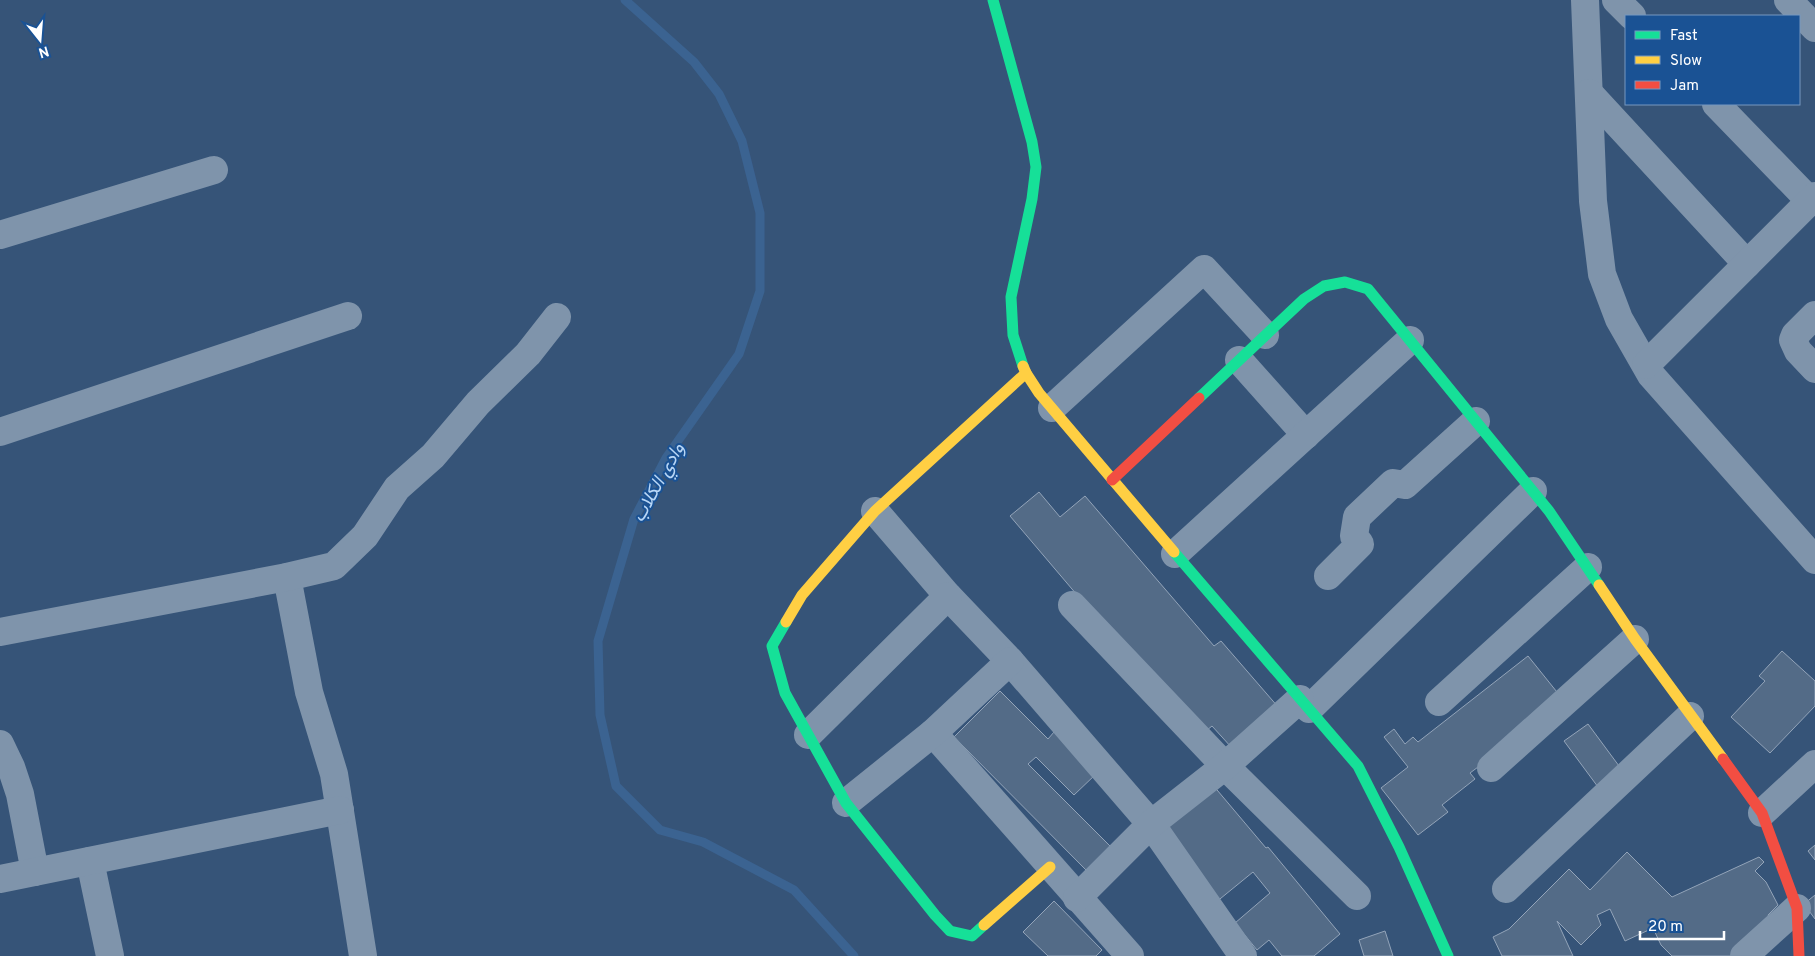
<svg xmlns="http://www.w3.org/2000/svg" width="1815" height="956" font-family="Overpass,Vazirmatn,sans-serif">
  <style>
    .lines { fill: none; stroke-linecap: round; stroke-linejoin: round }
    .stream { stroke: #3b6391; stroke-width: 9 }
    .building { fill: #536b87; stroke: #93a4b9 }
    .street { stroke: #7f94ab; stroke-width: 28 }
    .fast { stroke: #16e098; stroke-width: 11 }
    .slow { stroke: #ffcf43; stroke-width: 11 }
    .jam { stroke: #f24e42; stroke-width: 11 }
    .labels { text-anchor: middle; stroke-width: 4; stroke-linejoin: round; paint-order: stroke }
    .water-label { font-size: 19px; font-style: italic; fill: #b8d6f6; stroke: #1a5294 }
  </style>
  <rect width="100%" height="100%" fill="#365478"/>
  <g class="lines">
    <!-- stream -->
    <path class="stream" d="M625 0 694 62 719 94 742 141 760 213V291L739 354 666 458 634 519 598 641 600 715 616 786 660 830 703 842 794 890 854 956"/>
  </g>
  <!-- building -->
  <g class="building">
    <path d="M1039 492 1060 517 1085 496 1214 646 1221 641 1279 708 1232 748 1212 726 1201 735 1128 655 1010 516Z"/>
    <path d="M1782 651 1815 681V706L1770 753 1731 717 1765 681 1759 676Z"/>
    <path d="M1528 656 1565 702 1470 773 1475 779 1442 805 1448 812 1418 835 1381 788 1408 767 1384 737 1394 729 1405 744 1413 737 1418 742Z"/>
    <path d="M1000 691 1048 739 1054 732 1096 774 1074 795 1036 757 1028 764 1111 847 1087 871 954 737Z"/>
    <path d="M1588 724 1622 770 1598 787 1564 741Z"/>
    <path d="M1212 784 1266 848 1268 847 1340 934 1314 956H1282L1269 940 1257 950 1235 923 1270 893 1253 872 1215 903 1164 827Z"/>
    <path d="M1815 845V860L1808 851Z"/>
    <path d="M1627 852 1672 897 1759 857 1764 862 1755 871 1766 882 1778 905 1768 915 1771 921 1736 956H1672L1661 945 1653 928 1625 941 1610 909 1597 915 1601 925 1581 945 1557 921 1573 956H1502L1493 937 1509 929 1569 869 1590 890Z"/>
    <path d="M1815 895V919L1804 904Z"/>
    <path d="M1054 901 1102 950 1096 956H1048L1023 932Z"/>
    <path d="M1385 931 1393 956H1364L1359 940Z"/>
  </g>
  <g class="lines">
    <!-- street -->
    <g class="street">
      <path d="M1585 0 1593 201 1602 274 1619 319 1651 375 1815 560"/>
      <path d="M1616 0 1632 16"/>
      <path d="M1788 0 1815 28"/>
      <path d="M1589 93 1747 264"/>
      <path d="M1716 104 1810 201"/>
      <path d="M0 235 214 170"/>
      <path d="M1815 315 1795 335 1793 340 1798 351 1815 369"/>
      <path d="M1239 360 1306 435"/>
      <path d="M1646 365 1815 196"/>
      <path d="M1052 408 1204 269 1265 335"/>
      <path d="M0 432 348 316"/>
      <path d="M875 511 948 596 1010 661 1151 824 1243 956"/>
      <path d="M1175 554 1410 340"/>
      <path d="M1328 576 1360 544 1354 536 1357 517 1393 483 1405 485 1476 421"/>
      <path d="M287 577 309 692 334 774 363 956"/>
      <path d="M1072 605 1225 766 1357 896"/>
      <path d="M0 632 287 577 334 566 365 536 397 488 433 456 478 403 528 354 557 317"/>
      <path d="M1439 702 1588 567"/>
      <path d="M1309 709 1533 491"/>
      <path d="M933 733 1130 956"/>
      <path d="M808 735 948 596"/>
      <path d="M0 744 11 767 20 794 35 872"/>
      <path d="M1491 768 1635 639"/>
      <path d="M846 803 933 733 1010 661"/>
      <path d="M1762 813 1815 764"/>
      <path d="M90 861 110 956"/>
      <path d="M0 879 340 810"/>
      <path d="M1506 889 1690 716"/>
      <path d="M1077 898 1151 824 1225 766 1300 699"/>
      <path d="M1744 956 1797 908"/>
    </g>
    <!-- fast -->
    <g class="fast">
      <path d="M993 0 1032 142 1036 167 1032 199 1011 297 1013 335 1023 366"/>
      <path d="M1199 398 1304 299 1324 286 1345 282 1368 289 1549 511 1599 585"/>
      <path d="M1174 552 1358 766 1399 847 1448 956"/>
      <path d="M786 622 772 646 785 693 846 803 935 915 950 931 972 936 984 925"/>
    </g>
    <!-- slow -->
    <g class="slow">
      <path d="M1023 366 1026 373 1039 393 1174 552"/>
      <path d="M1599 585 1635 639 1723 759"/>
      <path d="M786 622 802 595 875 511 1026 373"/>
      <path d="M984 925 1050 867"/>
    </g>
    <!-- jam -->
    <g class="jam">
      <path d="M1112 480 1199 398"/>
      <path d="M1723 759 1762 813 1797 908 1799 956"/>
    </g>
  </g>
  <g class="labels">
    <!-- water labels -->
    <g class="water-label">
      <text transform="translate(657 482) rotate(-61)" y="7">وادي الكلاب</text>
    </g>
  </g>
  <!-- legend -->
  <rect x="1625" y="15" width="175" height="90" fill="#1a5294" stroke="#7697bf"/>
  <rect x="1635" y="31" width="25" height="8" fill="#16e098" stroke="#7697bf"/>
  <text x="1670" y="40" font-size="15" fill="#ffffff">Fast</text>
  <rect x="1635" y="56" width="25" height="8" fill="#ffcf43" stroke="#7697bf"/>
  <text x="1670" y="65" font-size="15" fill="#ffffff">Slow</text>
  <rect x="1635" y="81" width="25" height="8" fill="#f24e42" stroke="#7697bf"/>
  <text x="1670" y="90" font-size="15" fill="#ffffff">Jam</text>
  <!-- north arrow -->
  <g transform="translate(40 40) rotate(163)" stroke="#1a5294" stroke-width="4" paint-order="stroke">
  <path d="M0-4L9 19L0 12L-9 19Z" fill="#ffffff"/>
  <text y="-8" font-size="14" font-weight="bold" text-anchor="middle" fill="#ffffff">N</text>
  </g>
  <!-- scale -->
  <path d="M1640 931v8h84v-8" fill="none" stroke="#ffffff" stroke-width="2.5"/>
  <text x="1648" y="931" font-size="15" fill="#ffffff" stroke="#1a5294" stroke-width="4" paint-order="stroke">20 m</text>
</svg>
